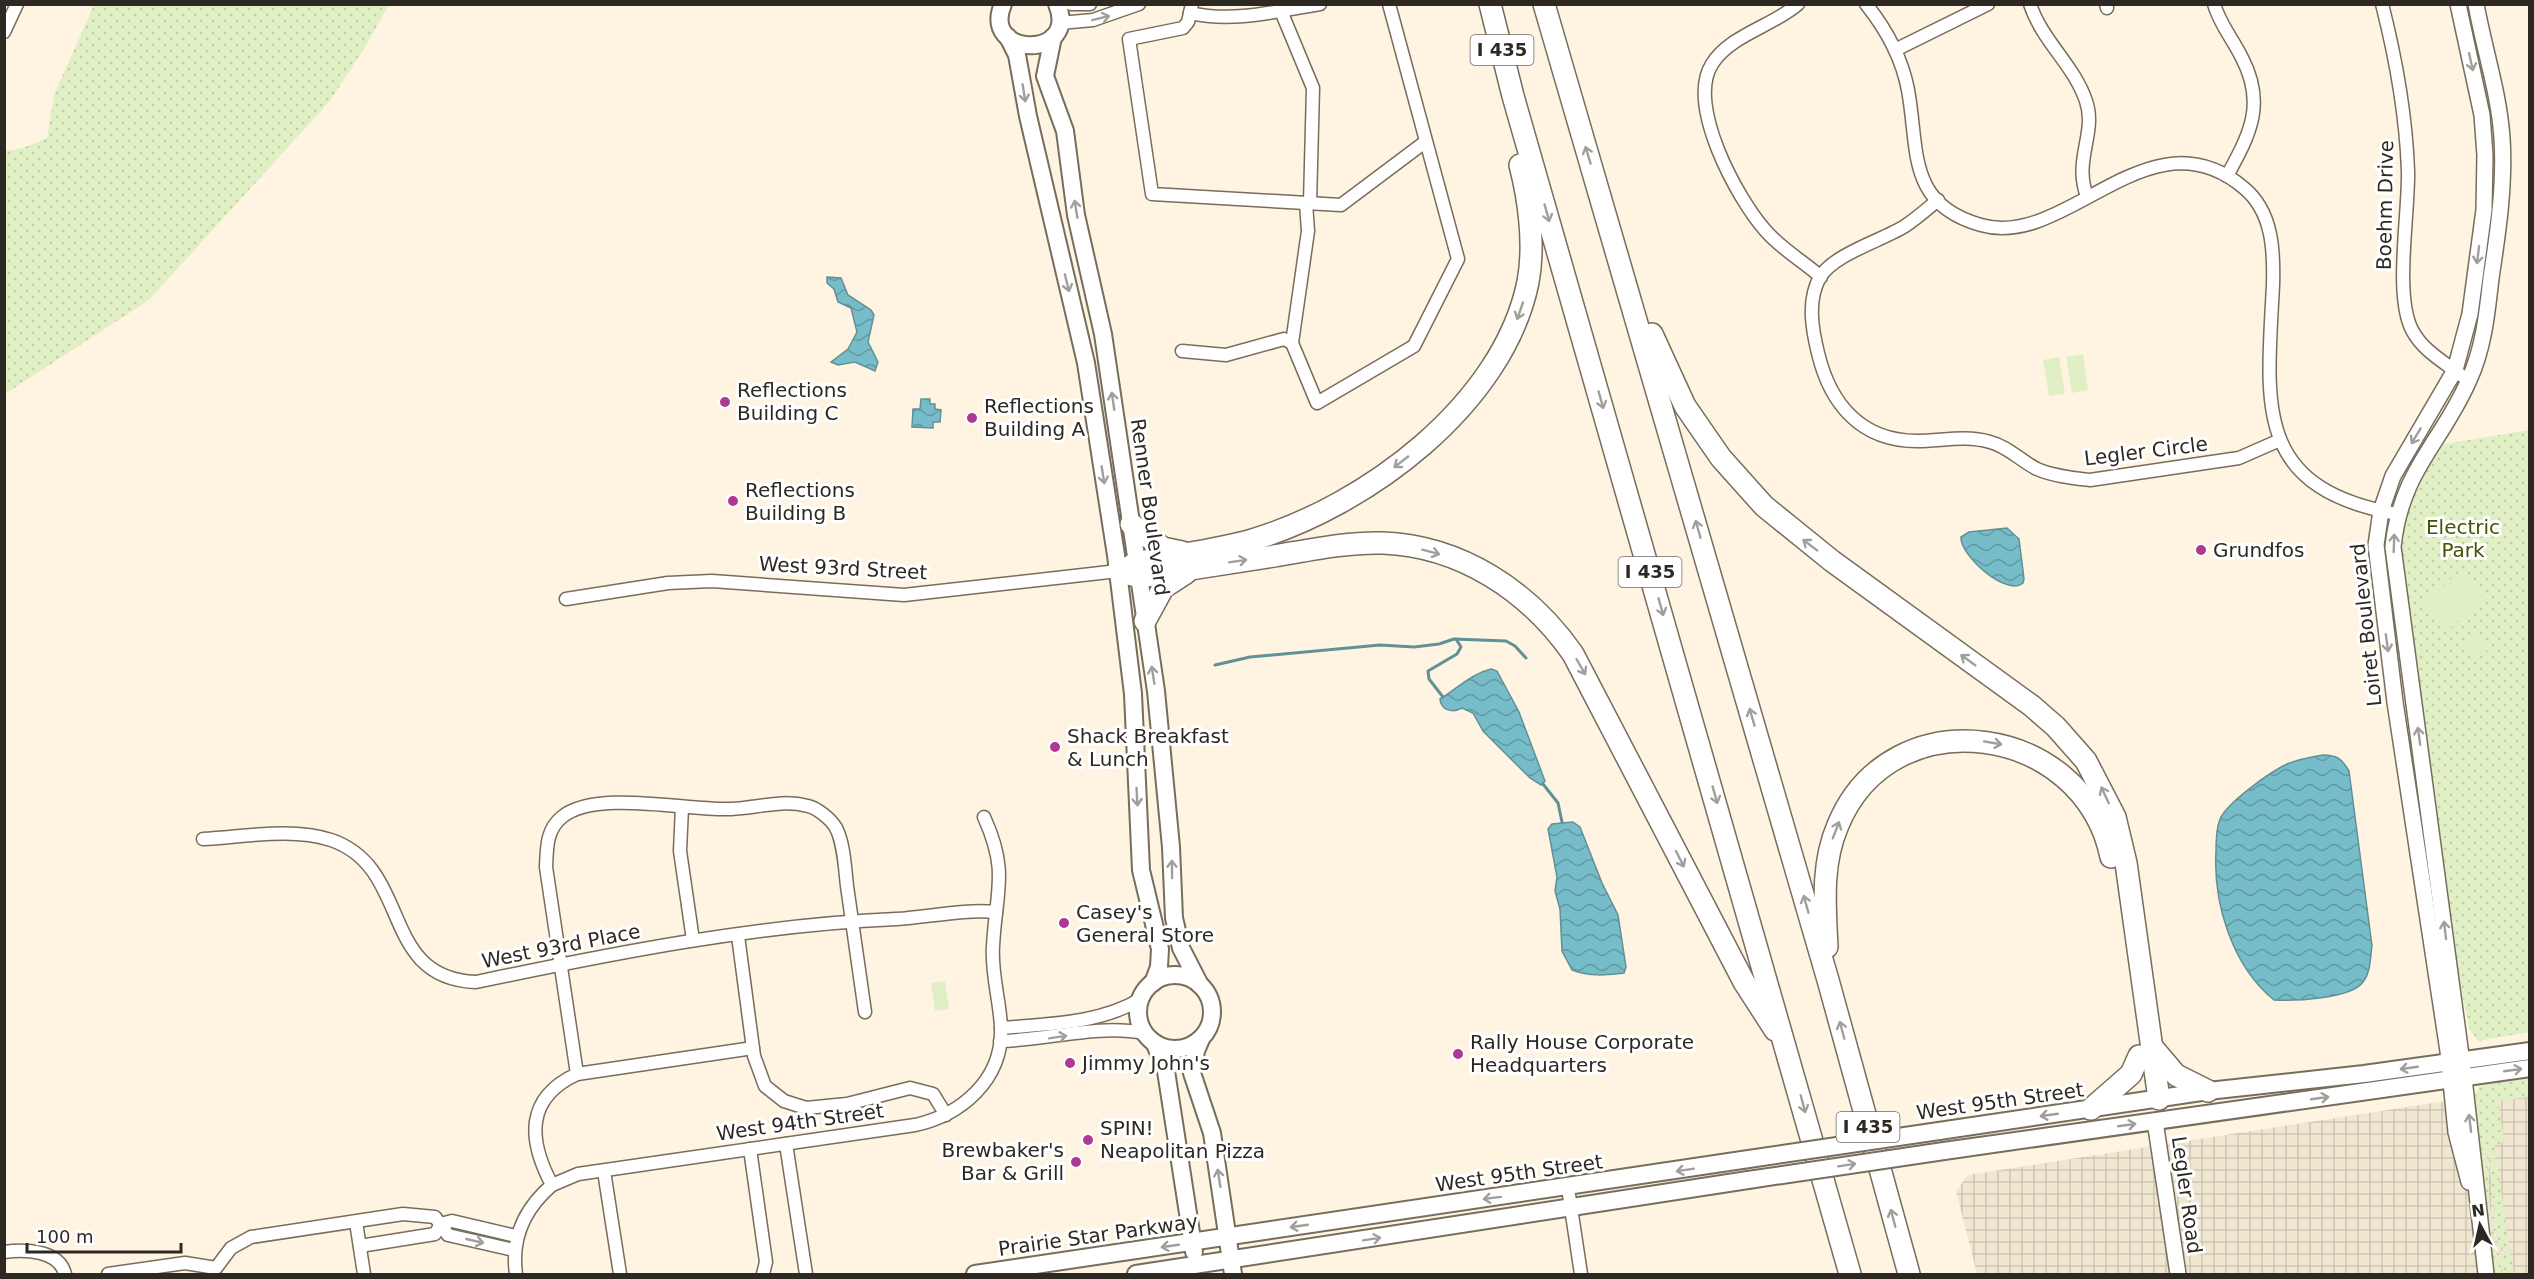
<svg xmlns="http://www.w3.org/2000/svg" width="2534" height="1279" font-family="'DejaVu Sans',sans-serif">
  <style>
    .industrial { fill: url(#industrial-grid) }
    .green { fill: url(#green-dots) }
    .pitch { fill: #e1efc4 }
    .water { fill: url(#water-waves); stroke: #619097; stroke-width: 1.5 }
    .lines { fill: none; stroke-linecap: round; stroke-linejoin: round }
    .stream { stroke: #619097; stroke-width: 3 }
    .minor-casing { stroke: #766d5d; stroke-width: 15 }
    .tertiary-casing { stroke: #766d5d; stroke-width: 18 }
    .secondary-casing { stroke: #766d5d; stroke-width: 20 }
    .motorway-casing { stroke: #766d5d; stroke-width: 24 }
    .minor { stroke: #fff; stroke-width: 12 }
    .tertiary { stroke: #fff; stroke-width: 15 }
    .secondary { stroke: #fff; stroke-width: 16 }
    .motorway { stroke: #fff; stroke-width: 21 }
    .secondary-bridge-casing { stroke: #766d5d; stroke-width: 20; stroke-linecap: butt }
    .secondary-bridge { stroke: #fff; stroke-width: 16 }
    .oneway { stroke: #a09f9c }
    .poi-dot { fill: #ae3992; stroke: #fff; stroke-width: 2 }
    .labels { text-anchor: middle; stroke-width: 6; stroke-linejoin: round; paint-order: stroke }
    .shield { fill: #fff; stroke: #6c6964; stroke-width: 1.5 }
    .shield-label { font-size: 18px; font-weight: bold; fill: #2d2922 }
    .street-label { font-size: 20px; fill: #2d2922; stroke: #fff }
    .poi-label { font-size: 20px; fill: #2d2922; stroke: #fff; text-anchor: start }
    .park-label { font-size: 20px; fill: #435400; stroke: #fff }
  </style>
  <defs>
    <pattern id="industrial-grid" width="8" height="8" patternUnits="userSpaceOnUse" patternTransform="scale(1.5)"><rect width="8" height="8" fill="#f0e7d1"/><path d="M0 4h8M4 0v8" fill="none" stroke="#cec6b3"/></pattern>
    <pattern id="green-dots" width="8" height="8" patternUnits="userSpaceOnUse" patternTransform="scale(1.5)"><rect width="8" height="8" fill="#e1efc4"/><path d="M2 2h.1M6 6h.1" fill="none" stroke="#c1cda8" stroke-width="1.8" stroke-linecap="round"/></pattern>
    <pattern id="water-waves" width="16" height="10" patternUnits="userSpaceOnUse" patternTransform="scale(1.5)"><rect width="16" height="10" fill="#77bcc9"/><path d="M0 5q4-4 8 0t8 0" fill="none" stroke="#6299a3"/></pattern>
  </defs>
  <rect width="100%" height="100%" fill="#fff4e2"/>
  <!-- industrial -->
  <path class="industrial" d="M2529 1088V1274H1977L1956 1191 1968 1175Z"/>
  <!-- green -->
  <g class="green">
    <path d="M94 5H389L365 47 330 101 149 300 5 394V151L23 148 47 138 54 95Z"/>
    <path d="M2529 430V1032L2478 1041 2469 1028 2452 940 2398 569 2406 491 2432 446Z"/>
    <path d="M2529 1075V1097L2498 1101 2504 1142 2495 1145 2497 1157 2505 1156 2489 1159V1151H2486L2491 1218 2500 1274H2493L2477 1160 2478 1135 2473 1099 2479 1087 2490 1080Z"/>
    <path d="M2505 1161 2497 1163 2509 1245 2518 1244 2498 1248 2489 1162Z"/>
    <path d="M2518 1248 2510 1250 2514 1274H2502L2499 1251Z"/>
  </g>
  <!-- pitch -->
  <g class="pitch">
    <path d="M2083 354 2088 390 2072 393 2066 357Z"/>
    <path d="M2059 357 2065 394 2049 396 2043 360Z"/>
    <path d="M2459 572 2483 598 2449 629 2425 602Z"/>
    <path d="M2475 633 2489 649 2477 660 2463 644Z"/>
    <path d="M945 981 949 1009 935 1011 931 983Z"/>
  </g>
  <!-- water -->
  <g class="water">
    <path d="M827 277 841 278 848 295 871 310 874 315 868 342 878 362 875 371 855 362 838 365 831 362 848 349 857 332 851 308 838 302 834 289 827 283Z"/>
    <path d="M921 399H930V404H935V409L941 410 940 422H933V428L912 427 913 409H920Z"/>
    <path d="M2007 528 2019 539 2024 579 2023 583C2007 597 1960 556 1961 537L1969 532Z"/>
    <path d="M1491 669 1497 671 1519 712 1545 781 1541 785 1530 778 1483 731 1473 713 1462 708C1453 713 1441 711 1440 699 1457 689 1470 674 1491 669Z"/>
    <path d="M2323 755C2337 755 2342 759 2349 771L2372 946C2370 958 2371 972 2363 982 2351 999 2294 1001 2274 1000 2232 966 2213 903 2216 851 2216 840 2216 829 2220 819 2228 802 2270 772 2287 764 2299 759 2311 757 2323 755Z"/>
    <path d="M1573 822 1580 827 1602 883 1618 915 1626 967 1624 973C1606 975 1591 977 1572 970L1562 951 1560 909 1555 891 1557 877 1548 829 1552 824Z"/>
  </g>
  <g class="lines">
    <!-- stream -->
    <g class="stream">
      <path d="M1215 665 1250 657 1380 645 1414 647 1439 644 1454 639 1506 641 1515 646 1526 658"/>
      <path d="M1443 697 1429 679 1428 671 1457 654 1461 647 1456 639"/>
      <path d="M1543 784 1558 803 1562 822"/>
    </g>
    <!-- minor casing -->
    <g class="minor-casing">
      <g id="minor">
        <path d="M1071 4H1090"/>
        <path d="M1192 4 1188 22 1183 28 1129 39 1152 194 1341 205 1425 142"/>
        <path d="M1798 4C1773 26 1730 35 1712 64 1686 105 1737 198 1765 230 1781 249 1803 261 1821 277"/>
        <path d="M1866 4C1886 29 1902 58 1908 90 1919 149 1906 204 1981 225 2067 250 2149 108 2244 188 2273 212 2274 251 2273 285 2267 404 2252 488 2397 514"/>
        <path d="M2030 4C2042 41 2074 65 2086 101 2097 133 2073 160 2087 196"/>
        <path d="M2106 4 2107 8"/>
        <path d="M2214 4C2220 25 2233 39 2242 58 2266 104 2250 134 2227 176"/>
        <path d="M2382 4C2396 59 2406 114 2408 171 2409 214 2394 295 2412 330 2423 351 2443 361 2462 376"/>
        <path d="M1281 11 1313 88 1310 203"/>
        <path d="M1190 13C1234 23 1277 11 1320 4"/>
        <path d="M1060 23 1093 20 1139 4"/>
        <path d="M4 32 17 4"/>
        <path d="M1895 50 1988 4"/>
        <path d="M1938 200C1927 209 1917 218 1905 226 1883 240 1834 254 1820 277 1807 300 1812 329 1818 353 1830 404 1861 441 1917 441 1942 441 1965 435 1990 442 2007 446 2021 461 2037 469 2053 476 2073 478 2090 480L2239 458 2280 440"/>
        <path d="M1306 203 1308 231 1292 343 1317 403 1414 346 1458 259 1389 4"/>
        <path d="M1182 351 1226 355 1284 339 1292 343"/>
        <path d="M566 599 668 583 712 581 904 595 1118 571"/>
        <path d="M682 807 680 851 693 940"/>
        <path d="M203 839C244 837 292 827 331 840 413 868 378 978 476 982 614 953 755 925 896 919 930 917 962 909 996 912"/>
        <path d="M738 936 754 1056 765 1086 784 1101 806 1108 847 1104 910 1088 933 1094 946 1115"/>
        <path d="M1001 1028C1049 1024 1099 1024 1141 999"/>
        <path d="M1000 1041C1048 1040 1097 1024 1144 1033"/>
        <path d="M577 1074 753 1048"/>
        <path d="M786 1144 806 1274"/>
        <path d="M750 1149 766 1262 763 1274"/>
        <path d="M604 1171 620 1274"/>
        <path d="M552 1185 578 1174 915 1125C961 1115 1003 1080 1001 1028 1000 1000 991 974 993 946 996 890 1009 872 984 817"/>
        <path d="M1568 1188 1581 1274"/>
        <path d="M356 1222 364 1274"/>
        <path d="M360 1246 435 1234 441 1224 452 1221 516 1236"/>
        <path d="M4 1252C25 1249 59 1250 65 1274"/>
        <path d="M108 1274 185 1263 216 1268 231 1248 251 1237 403 1214 435 1217 448 1235 514 1250"/>
        <path d="M516 1274C511 1238 524 1209 552 1185 528 1140 525 1098 577 1074L546 867C547 848 546 830 562 817 596 789 688 811 731 809 758 808 781 799 808 806 817 808 831 819 836 828 844 843 845 869 847 886 853 928 859 970 865 1012"/>
      </g>
    </g>
    <!-- tertiary casing -->
    <g class="tertiary-casing">
      <g id="tertiary">
        <path d="M2458 4 2482 115 2485 155 2484 210 2470 314 2455 370 2393 476 2381 511 2376 545 2395 702 2448 1051 2456 1132 2469 1182"/>
        <path d="M2476 4C2484 49 2499 93 2502 138 2505 185 2498 232 2491 278 2487 313 2484 347 2469 380 2441 444 2401 470 2393 547L2464 1078 2486 1274"/>
        <path d="M2155 1121 2178 1274"/>
      </g>
    </g>
    <!-- secondary casing -->
    <g class="secondary-casing">
      <g id="secondary">
        <path d="M1003 4C980 58 1080 60 1057 4"/>
        <path d="M1008 37 1017 55 1028 116 1086 363 1116 555 1133 694 1141 870 1160 949 1159 967 1153 983"/>
        <path d="M1053 37 1045 76 1065 131 1076 215 1103 334 1156 691 1171 847 1174 918 1181 948 1200 985"/>
        <circle cx="1175" cy="1012" r="37"/>
        <path d="M1201 1039 1196 1051 1192 1073 1212 1133 1233 1274"/>
        <path d="M1155 1044 1166 1071 1194 1252"/>
        <path d="M1939 1131 2208 1091 2364 1074 2530 1051"/>
        <path d="M1944 1151 2530 1068"/>
        <path d="M975 1274 1742 1160"/>
        <path d="M1136 1274 1748 1180"/>
      </g>
    </g>
    <!-- motorway casing -->
    <g class="motorway-casing">
      <g id="motorway">
        <path d="M1490 4 1513 96 1850 1274"/>
        <path d="M1544 4 1828 980 1909 1274"/>
        <path d="M1652 334 1685 406 1721 458 1764 506 1832 561 2032 706 2056 727 2086 761 2115 817 2126 863 2159 1099"/>
        <path d="M1131 524 1163 548 1182 552"/>
        <path d="M1132 565C1143 560 1156 559 1167 557 1196 552 1224 548 1252 540 1366 506 1503 405 1528 282 1535 245 1529 200 1520 165"/>
        <path d="M1118 571 1139 577C1184 570 1229 563 1274 556 1310 550 1346 542 1383 543 1461 546 1529 591 1573 654L1744 982 1775 1030"/>
        <path d="M1145 621 1163 588 1186 573"/>
        <path d="M1827 947C1825 906 1821 864 1838 825 1892 695 2084 724 2111 857"/>
        <path d="M2153 1048 2176 1075 2208 1091"/>
        <path d="M2091 1109 2131 1074 2139 1056"/>
      </g>
    </g>
    <!-- minor -->
    <use href="#minor" class="minor"/>
    <!-- tertiary -->
    <use href="#tertiary" class="tertiary"/>
    <!-- secondary -->
    <use href="#secondary" class="secondary"/>
    <!-- motorway -->
    <use href="#motorway" class="motorway"/>
    <!-- secondary-bridge casing -->
    <g class="secondary-bridge-casing">
      <g id="secondary-bridge">
        <path d="M1742 1160 1939 1131"/>
        <path d="M1748 1180 1944 1151"/>
      </g>
    </g>
    <!-- secondary-bridge -->
    <use href="#secondary-bridge" class="secondary-bridge"/>
  </g>
  <!-- one-way arrows -->
  <defs><path id="oneway-shaft" d="M-6 0H5M1.5-3L5.5 0L1.5 3" fill="none" stroke-width="1.6" stroke-linecap="round" stroke-linejoin="round" transform="scale(1.5)"/></defs>
  <g class="oneway">
    <use href="#oneway-shaft" transform="translate(1101 18) rotate(-14)"/>
    <use href="#oneway-shaft" transform="translate(2471 62) rotate(77)"/>
    <use href="#oneway-shaft" transform="translate(1024 93) rotate(81)"/>
    <use href="#oneway-shaft" transform="translate(1588 155) rotate(-107)"/>
    <use href="#oneway-shaft" transform="translate(1076 209) rotate(-99)"/>
    <use href="#oneway-shaft" transform="translate(1547 213) rotate(74)"/>
    <use href="#oneway-shaft" transform="translate(2478 255) rotate(97)"/>
    <use href="#oneway-shaft" transform="translate(1067 283) rotate(76)"/>
    <use href="#oneway-shaft" transform="translate(1520 311) rotate(109)"/>
    <use href="#oneway-shaft" transform="translate(1601 400) rotate(74)"/>
    <use href="#oneway-shaft" transform="translate(1113 401) rotate(-98)"/>
    <use href="#oneway-shaft" transform="translate(2416 436) rotate(121)"/>
    <use href="#oneway-shaft" transform="translate(1401 462) rotate(142)"/>
    <use href="#oneway-shaft" transform="translate(1103 475) rotate(81)"/>
    <use href="#oneway-shaft" transform="translate(1698 529) rotate(-106)"/>
    <use href="#oneway-shaft" transform="translate(2394 543) rotate(-88)"/>
    <use href="#oneway-shaft" transform="translate(1810 545) rotate(-143)"/>
    <use href="#oneway-shaft" transform="translate(1431 552) rotate(15)"/>
    <use href="#oneway-shaft" transform="translate(1238 561) rotate(-9)"/>
    <use href="#oneway-shaft" transform="translate(1661 607) rotate(74)"/>
    <use href="#oneway-shaft" transform="translate(2387 643) rotate(82)"/>
    <use href="#oneway-shaft" transform="translate(1968 660) rotate(-144)"/>
    <use href="#oneway-shaft" transform="translate(1581 667) rotate(60)"/>
    <use href="#oneway-shaft" transform="translate(1153 675) rotate(-99)"/>
    <use href="#oneway-shaft" transform="translate(1752 717) rotate(-106)"/>
    <use href="#oneway-shaft" transform="translate(2419 736) rotate(-98)"/>
    <use href="#oneway-shaft" transform="translate(1993 743) rotate(10)"/>
    <use href="#oneway-shaft" transform="translate(1715 795) rotate(74)"/>
    <use href="#oneway-shaft" transform="translate(2105 795) rotate(-115)"/>
    <use href="#oneway-shaft" transform="translate(1137 797) rotate(87)"/>
    <use href="#oneway-shaft" transform="translate(1836 830) rotate(-69)"/>
    <use href="#oneway-shaft" transform="translate(1680 859) rotate(63)"/>
    <use href="#oneway-shaft" transform="translate(1172 869) rotate(-91)"/>
    <use href="#oneway-shaft" transform="translate(1806 904) rotate(-106)"/>
    <use href="#oneway-shaft" transform="translate(2445 930) rotate(-97)"/>
    <use href="#oneway-shaft" transform="translate(1842 1030) rotate(-105)"/>
    <use href="#oneway-shaft" transform="translate(1058 1037) rotate(-9)"/>
    <use href="#oneway-shaft" transform="translate(2409 1068) rotate(172)"/>
    <use href="#oneway-shaft" transform="translate(2513 1070) rotate(-8)"/>
    <use href="#oneway-shaft" transform="translate(2320 1098) rotate(-8)"/>
    <use href="#oneway-shaft" transform="translate(1803 1104) rotate(75)"/>
    <use href="#oneway-shaft" transform="translate(2049 1115) rotate(172)"/>
    <use href="#oneway-shaft" transform="translate(2470 1123) rotate(-97)"/>
    <use href="#oneway-shaft" transform="translate(2127 1125) rotate(-8)"/>
    <use href="#oneway-shaft" transform="translate(1847 1165) rotate(-9)"/>
    <use href="#oneway-shaft" transform="translate(1685 1170) rotate(171)"/>
    <use href="#oneway-shaft" transform="translate(1219 1178) rotate(-99)"/>
    <use href="#oneway-shaft" transform="translate(1492 1198) rotate(173)"/>
    <use href="#oneway-shaft" transform="translate(1893 1218) rotate(-105)"/>
    <use href="#oneway-shaft" transform="translate(1299 1226) rotate(172)"/>
    <use href="#oneway-shaft" transform="translate(1372 1239) rotate(-9)"/>
    <use href="#oneway-shaft" transform="translate(475 1241) rotate(13)"/>
    <use href="#oneway-shaft" transform="translate(1170 1246) rotate(172)"/>
  </g>
  <!-- markers -->
  <g class="poi-dot">
    <circle cx="725" cy="402" r="6"/>
    <circle cx="972" cy="418" r="6"/>
    <circle cx="733" cy="501" r="6"/>
    <circle cx="2201" cy="550" r="6"/>
    <circle cx="1055" cy="747" r="6"/>
    <circle cx="1064" cy="923" r="6"/>
    <circle cx="1458" cy="1054" r="6"/>
    <circle cx="1070" cy="1063" r="6"/>
    <circle cx="1088" cy="1140" r="6"/>
    <circle cx="1076" cy="1162" r="6"/>
  </g>
  <g class="labels">
    <!-- shield labels -->
    <g class="shield">
      <rect x="1470.5" y="35" width="63" height="30" rx="4.5"/>
      <rect x="1618.5" y="557" width="63" height="30" rx="4.5"/>
      <rect x="1836.5" y="1112" width="63" height="30" rx="4.5"/>
    </g>
    <g class="shield-label">
      <text x="1502" y="56">I 435</text>
      <text x="1650" y="578">I 435</text>
      <text x="1868" y="1133">I 435</text>
    </g>
    <!-- street labels -->
    <g class="street-label">
      <text transform="translate(2385 205) rotate(-89)" y="7">Boehm Drive</text>
      <text transform="translate(2146 451) rotate(-7)" y="7">Legler Circle</text>
      <text transform="translate(1150 507) rotate(82)" y="7">Renner Boulevard</text>
      <text transform="translate(843 568) rotate(3)" y="7">West 93rd Street</text>
      <text transform="translate(2366 625) rotate(-96)" y="7">Loiret Boulevard</text>
      <text transform="translate(561 946) rotate(-11)" y="7">West 93rd Place</text>
      <text transform="translate(2000 1101) rotate(-8)" y="7">West 95th Street</text>
      <text transform="translate(800 1122) rotate(-8)" y="7">West 94th Street</text>
      <text transform="translate(1519 1173) rotate(-8)" y="7">West 95th Street</text>
      <text transform="translate(2187 1195) rotate(82)" y="7">Legler Road</text>
      <text transform="translate(1098 1235) rotate(-8)" y="7">Prairie Star Parkway</text>
    </g>
    <!-- poi labels -->
    <g class="poi-label">
      <text x="737" y="397">Reflections<tspan x="737" dy="23">Building C</tspan></text>
      <text x="984" y="413">Reflections<tspan x="984" dy="23">Building A</tspan></text>
      <text x="745" y="497">Reflections<tspan x="745" dy="23">Building B</tspan></text>
      <text x="2213" y="557">Grundfos</text>
      <text x="1067" y="743">Shack Breakfast<tspan x="1067" dy="23">&amp; Lunch</tspan></text>
      <text x="1076" y="919">Casey's<tspan x="1076" dy="23">General Store</tspan></text>
      <text x="1470" y="1049">Rally House Corporate<tspan x="1470" dy="23">Headquarters</tspan></text>
      <text x="1082" y="1070">Jimmy John's</text>
      <text x="1100" y="1135">SPIN!<tspan x="1100" dy="23">Neapolitan Pizza</tspan></text>
      <text x="1064" y="1157" text-anchor="end">Brewbaker's<tspan x="1064" dy="23">Bar &amp; Grill</tspan></text>
    </g>
    <!-- park labels -->
    <g class="park-label">
      <text x="2463" y="534">Electric<tspan x="2463" dy="23">Park</tspan></text>
    </g>
  </g>
  <!-- border -->
  <rect width="2534" height="1279" fill="none" stroke="#2d2922" stroke-width="12"/>
  <!-- north arrow -->
  <g transform="translate(2480 1225) rotate(352)" stroke="#ffffff" stroke-width="4.5" paint-order="stroke">
  <path d="M0-4.5L10 22L0 15L-10 22Z" fill="#2d2922"/>
  <text y="-9" font-size="16" font-weight="bold" text-anchor="middle" fill="#2d2922">N</text>
  </g>
  <!-- scale -->
  <path d="M27 1243v9h154v-9" fill="none" stroke="#2d2922" stroke-width="3"/>
  <text x="36" y="1243" font-size="18" fill="#2d2922" stroke="#ffffff" stroke-width="4.5" paint-order="stroke">100 m</text>
</svg>
